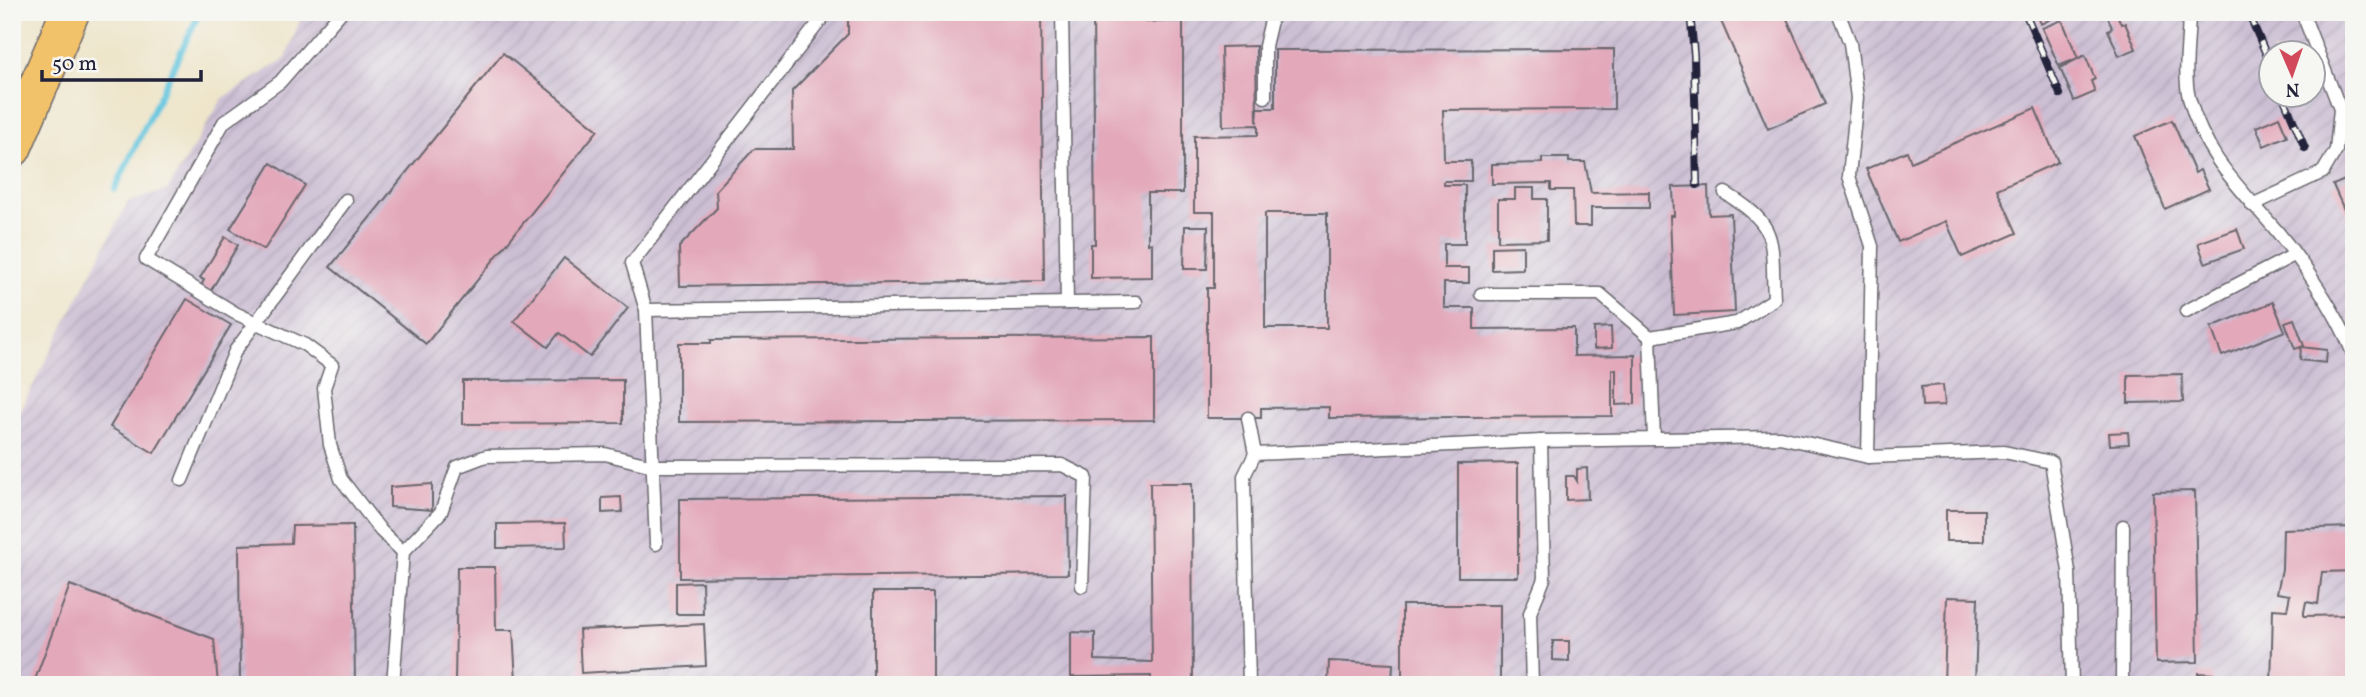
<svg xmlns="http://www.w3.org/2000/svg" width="2366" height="697" font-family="Vollkorn,serif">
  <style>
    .industrial { fill: url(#industrial-furrows); fill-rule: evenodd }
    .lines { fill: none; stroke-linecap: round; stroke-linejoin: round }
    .stream { stroke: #62c6df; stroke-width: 6 }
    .building { fill: #e3a9bb; fill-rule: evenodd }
    .service-casing { stroke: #69666d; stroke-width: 15 }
    .motorway-casing { stroke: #69666d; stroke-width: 41 }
    .service { stroke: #fff; stroke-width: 12 }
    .motorway { stroke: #f2c26a; stroke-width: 38 }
    .rail-casing { stroke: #22223b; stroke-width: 8 }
    .rail { stroke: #f6f6f2; stroke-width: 5; stroke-dasharray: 16; stroke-linecap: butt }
  </style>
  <defs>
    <pattern id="industrial-furrows" width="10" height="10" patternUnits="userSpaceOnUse" patternTransform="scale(1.75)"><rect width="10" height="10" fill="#ccbfd4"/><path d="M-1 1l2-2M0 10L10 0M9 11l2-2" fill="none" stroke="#afa4b7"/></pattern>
  </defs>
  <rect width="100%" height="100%" fill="#f6f6f2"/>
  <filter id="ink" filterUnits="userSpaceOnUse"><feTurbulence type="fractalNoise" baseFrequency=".0143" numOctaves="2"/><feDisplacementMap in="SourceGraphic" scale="14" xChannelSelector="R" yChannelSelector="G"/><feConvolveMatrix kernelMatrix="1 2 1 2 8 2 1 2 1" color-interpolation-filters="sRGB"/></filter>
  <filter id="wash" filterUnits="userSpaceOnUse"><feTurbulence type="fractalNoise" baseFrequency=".00686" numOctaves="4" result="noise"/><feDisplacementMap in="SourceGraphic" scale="28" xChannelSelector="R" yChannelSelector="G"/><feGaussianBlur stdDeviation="1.57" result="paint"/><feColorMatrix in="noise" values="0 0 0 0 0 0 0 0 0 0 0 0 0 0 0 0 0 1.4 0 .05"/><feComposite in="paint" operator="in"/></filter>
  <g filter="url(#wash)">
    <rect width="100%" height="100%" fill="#eee5ca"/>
    <!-- industrial -->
    <path class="industrial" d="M303 12H2354V685H12V426L128 202 168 190 222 99 286 58ZM2272 52H2314V94H2272Z"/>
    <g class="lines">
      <!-- stream -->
      <path class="stream" d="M115 189 200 12"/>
    </g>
    <g id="blocks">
      <!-- building -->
      <g class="building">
        <path d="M907 12H1041L1044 281 680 286 679 247 717 208 716 190 754 149H793L792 91 848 34V14Z"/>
        <path d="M1093 12H1146V22L1183 21V193H1148V244L1152 243V277L1091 278V244H1095Z"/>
        <path d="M1717 12H1784L1825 104 1768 129Z"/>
        <path d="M2036 12H2048L2051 19 2041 24Z"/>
        <path d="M2106 12H2116L2121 24 2125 23 2136 49 2119 56 2108 30 2112 28Z"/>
        <path d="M2062 20 2078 58 2059 66 2042 28Z"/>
        <path d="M1256 46 1257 123 1258 108H1275V50L1614 49V109L1443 110 1444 161H1471V181H1444V185H1465V244H1444V268H1469V283H1444V308H1474V329L1574 328V356L1635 355V404L1616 405V370H1612V416L1329 418V407L1261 408V418H1207V288H1214V212H1194V136L1258 135V125L1223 126 1221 47ZM1265 213H1327V328H1265Z"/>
        <path d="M503 53 598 130 426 344 330 267Z"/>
        <path d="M2085 55 2095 79 2091 81 2095 92 2074 101 2060 68Z"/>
        <path d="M2035 108 2058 162 1997 189 2017 233 1962 257 1946 221 1898 242 1866 169 1907 151 1911 162Z"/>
        <path d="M2279 117 2287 136 2264 146 2256 127Z"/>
        <path d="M2172 120 2195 173 2200 170 2209 189 2165 209 2135 136Z"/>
        <path d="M1542 158H1569V162H1585L1591 193 1649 192V208H1591V226H1574L1573 190H1551V183L1492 184V164L1542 163Z"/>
        <path d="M271 163 305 185 264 250 230 229Z"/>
        <path d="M2354 176V232L2333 185Z"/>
        <path d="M1708 186 1709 215 1731 214 1735 312 1674 315 1670 216H1674L1673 187Z"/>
        <path d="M1515 188H1534V199H1547V240L1498 241V199H1515Z"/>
        <path d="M1185 226H1208L1207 269H1184Z"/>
        <path d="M2237 229 2244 249 2205 263 2198 243Z"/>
        <path d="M225 237 238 245 210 292 201 286 204 280 200 278Z"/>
        <path d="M1523 246V269L1492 270V247Z"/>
        <path d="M564 258 628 308 590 357 559 333 548 347 514 321Z"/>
        <path d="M187 299 231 325 154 453 110 427Z"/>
        <path d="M2273 302 2285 331 2222 356 2211 327Z"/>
        <path d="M2294 319 2304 346 2295 349 2285 322Z"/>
        <path d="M1611 327 1612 348 1594 349V328Z"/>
        <path d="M1154 337V420L679 422V343H711V340Z"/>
        <path d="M2301 347 2327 350 2326 363 2300 360Z"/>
        <path d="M2182 374 2183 402 2128 403V375Z"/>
        <path d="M623 380V423L463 424V381Z"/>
        <path d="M1943 385 1945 405 1922 406 1921 387Z"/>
        <path d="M2128 432 2129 444 2110 445 2109 433Z"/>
        <path d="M1518 463V577H1458V464Z"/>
        <path d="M1587 468 1588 499 1566 500V476H1574L1577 481V469Z"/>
        <path d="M1150 483H1192L1193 685H1151V676L1071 677V632L1095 633V660L1152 662Z"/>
        <path d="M432 484V510L390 507V487Z"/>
        <path d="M2195 491 2198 662 2156 663 2153 492Z"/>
        <path d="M1067 496 1068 574 680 578V499Z"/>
        <path d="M621 497 622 512 602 513V498Z"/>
        <rect x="1946" y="510" width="38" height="31"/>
        <path d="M565 523 566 547 497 548V524Z"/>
        <path d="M353 525 355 685H240L239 545 291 543 292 526Z"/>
        <path d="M2354 527V571L2322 572 2318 604 2306 602 2304 612V616L2354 615V685H2271L2273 609 2287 610 2290 595 2277 593 2282 569 2283 529Z"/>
        <path d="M457 567H495L496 630H513L516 681 455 682Z"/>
        <path d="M702 582 703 614H676V583Z"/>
        <path d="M70 585 214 639 218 685H33Z"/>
        <rect x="873" y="592" width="60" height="93"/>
        <path d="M1947 597 1978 598 1975 684 1944 683Z"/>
        <rect x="1402" y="605" width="98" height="80"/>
        <path d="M704 624 706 666 581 673 579 630Z"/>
        <path d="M1553 641H1569V661L1553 660Z"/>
        <path d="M1329 661 1393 664 1392 685H1328Z"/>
        <path d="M2198 673 2213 674V685H2198Z"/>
        <path d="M2030 680H2054V685H2031Z"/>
        <rect x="1073" y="682" width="39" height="3"/>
      </g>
    </g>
  </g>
  <g filter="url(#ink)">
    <use href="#blocks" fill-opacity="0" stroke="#69666d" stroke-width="2"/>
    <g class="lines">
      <!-- service casing -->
      <g class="service-casing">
        <g id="service">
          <path d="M341 12 280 82 224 122 146 259 235 313 305 345 332 365 324 388 330 445 341 479 381 531 403 552"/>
          <path d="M1062 12 1067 303"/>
          <path d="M1838 12 1850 43 1857 98 1849 176 1872 246 1868 457"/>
          <path d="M2189 12C2189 38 2183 73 2189 98 2205 156 2238 186 2276 230 2302 261 2341 318 2354 357"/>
          <path d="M1265 97V46L1273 12"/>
          <path d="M2252 205 2323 172 2336 150 2340 109 2302 12"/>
          <path d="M1481 294H1600L1650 337 1654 439"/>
          <path d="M646 310 1136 302"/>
          <path d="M2186 311 2294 255"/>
          <path d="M1650 337 1737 323 1774 299C1771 240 1780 226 1725 193"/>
          <path d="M1248 418 1255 454"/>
          <path d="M182 480 235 351 346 200"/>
          <path d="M656 544 646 310 632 263 827 12"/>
          <path d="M393 685 403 552 441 512 457 467 486 456 605 454 653 466 1062 465 1086 477 1082 586"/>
          <path d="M1249 685 1244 476 1255 454 1541 441 1780 437 1868 457 2004 452 2051 462 2069 571 2072 685"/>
          <path d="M1532 685 1530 613 1544 579 1541 441"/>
          <path d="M2122 685 2123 526"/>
        </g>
      </g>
      <!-- motorway casing -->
      <g class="motorway-casing">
        <path id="motorway" d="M12 148 70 12"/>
      </g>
      <!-- service -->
      <use href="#service" class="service"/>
      <!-- motorway -->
      <use href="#motorway" class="motorway"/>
      <!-- rail casing -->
      <g class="rail-casing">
        <g id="rail">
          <path d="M1690 12 1694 55 1697 185"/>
          <path d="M2025 12 2060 94"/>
          <path d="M2248 12 2272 68"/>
          <path d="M2282 94 2305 148"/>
        </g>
      </g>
      <!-- rail -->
      <use href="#rail" class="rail"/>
    </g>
  </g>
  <!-- margin -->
  <rect width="2366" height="697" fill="none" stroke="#f6f6f2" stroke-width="42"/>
  <!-- north arrow -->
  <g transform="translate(2292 74) rotate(178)"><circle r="33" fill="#f6f6f2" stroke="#a1a1a9" stroke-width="2"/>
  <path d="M0-5L12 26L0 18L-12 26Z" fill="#d1495b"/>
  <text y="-10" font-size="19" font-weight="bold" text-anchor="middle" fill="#22223b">N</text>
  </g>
  <!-- scale -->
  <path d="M42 70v10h159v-10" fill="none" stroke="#22223b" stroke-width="3.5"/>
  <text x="52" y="70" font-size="21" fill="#22223b" stroke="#f6f6f2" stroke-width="5" paint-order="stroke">50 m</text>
</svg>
